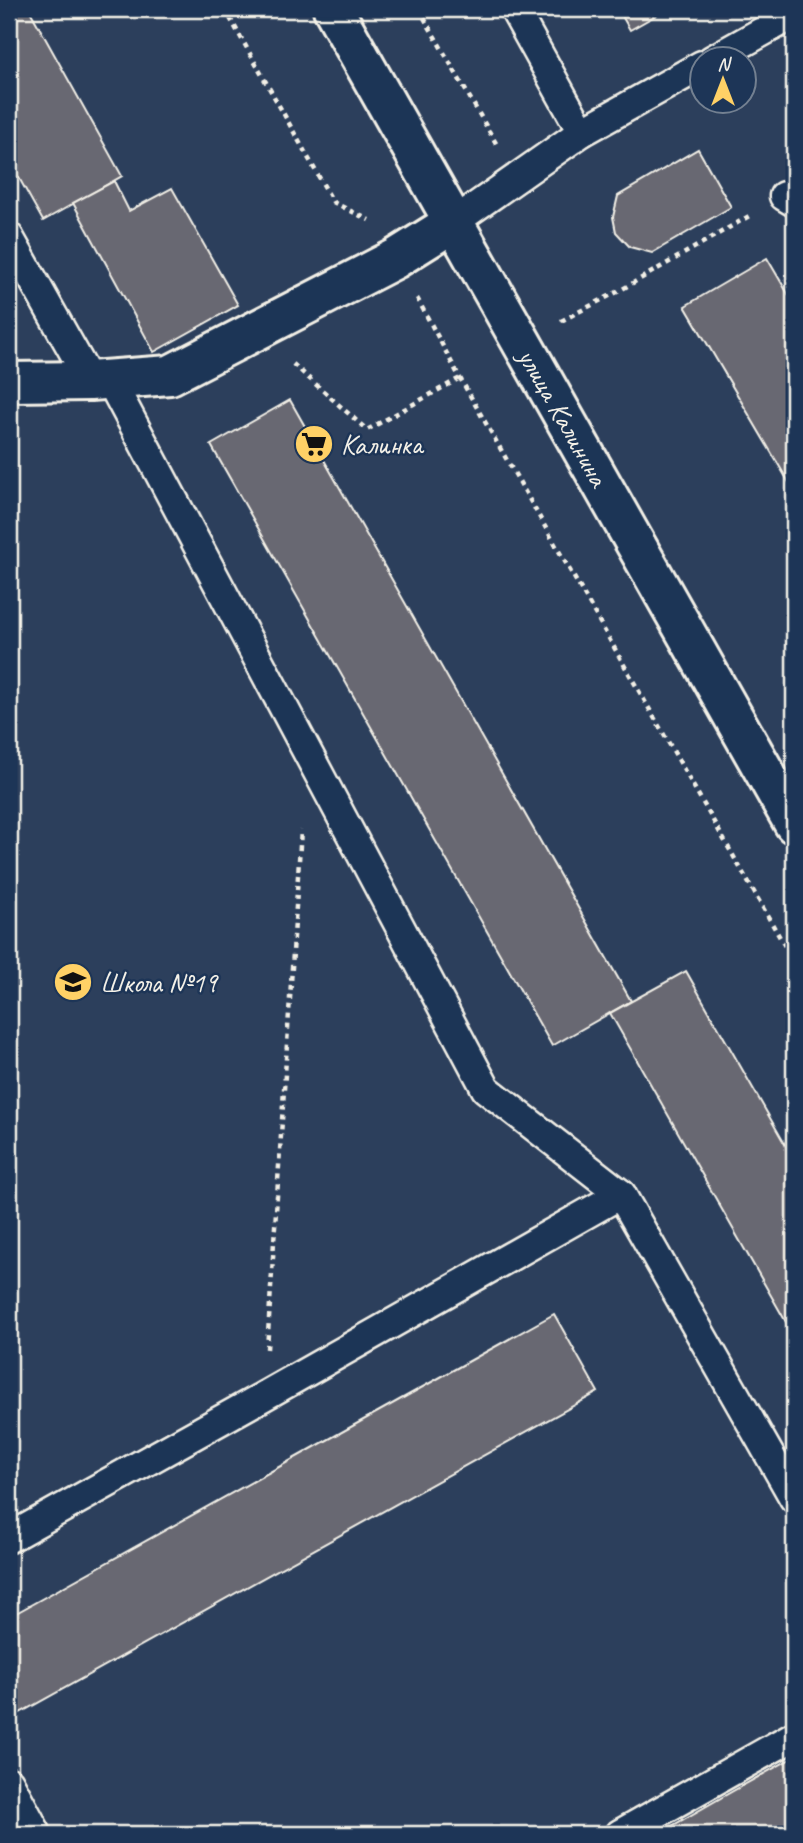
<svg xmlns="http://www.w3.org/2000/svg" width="803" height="1843" font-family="Caveat,sans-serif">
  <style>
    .building { fill: #686772; stroke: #f4f1e8; stroke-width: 2 }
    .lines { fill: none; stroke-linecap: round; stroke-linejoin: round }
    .lane-casing { stroke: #f4f1e8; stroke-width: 33 }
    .street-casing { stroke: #f4f1e8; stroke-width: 44 }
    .secondary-casing { stroke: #f4f1e8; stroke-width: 44 }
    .path { stroke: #f4f1e8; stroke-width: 4.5; stroke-dasharray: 5 5; stroke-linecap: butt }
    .lane { stroke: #1d3557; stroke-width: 28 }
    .street { stroke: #1d3557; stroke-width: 38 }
    .secondary { stroke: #1d3557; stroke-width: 38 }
    .labels { text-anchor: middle; stroke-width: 5; stroke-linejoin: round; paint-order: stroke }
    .street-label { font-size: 28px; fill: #f4f1e8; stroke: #1d3557 }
    .poi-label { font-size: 28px; fill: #f4f1e8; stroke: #1d3557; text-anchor: start }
  </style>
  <rect width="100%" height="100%" fill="#2c3f5c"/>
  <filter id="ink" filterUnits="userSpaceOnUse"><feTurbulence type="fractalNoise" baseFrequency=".0143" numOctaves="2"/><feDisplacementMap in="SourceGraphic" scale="14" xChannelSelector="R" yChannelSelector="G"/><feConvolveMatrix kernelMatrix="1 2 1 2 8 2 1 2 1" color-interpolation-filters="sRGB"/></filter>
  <g filter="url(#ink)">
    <!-- building -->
    <g class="building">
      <path d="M9 9H29L122 176 43 221 9 160Z"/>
      <path d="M618 9H667L630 30Z"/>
      <path d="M698 149 731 207 652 253 630 247 616 232 613 217 618 196Z"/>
      <path d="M114 181 129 211 172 188 238 305 154 352 73 203Z"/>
      <path d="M767 258 794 304V491L685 306Z"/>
      <path d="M290 400 631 1001 552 1046 211 445Z"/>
      <path d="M686 971 794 1160V1336L610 1013Z"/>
      <path d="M554 1314 598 1392 9 1719V1617Z"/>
      <path d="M794 1757V1834H658L733 1791Z"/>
    </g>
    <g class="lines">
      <!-- lane casing -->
      <g class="lane-casing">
        <g id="lane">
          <path d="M514 9 582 132"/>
          <path d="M712 60 794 14"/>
          <path d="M784 196 794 202"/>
          <path d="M454 222 582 132 702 65"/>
          <path d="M9 237 90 381"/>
          <path d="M110 380 486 1089 621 1194 794 1498"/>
          <path d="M9 1538 264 1396 621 1194"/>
          <path d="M9 1782 37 1834"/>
          <path d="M620 1834 794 1736"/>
        </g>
      </g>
      <!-- street casing -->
      <g class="street-casing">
        <path id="street" d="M9 382 90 381 170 375 395 259 454 222"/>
      </g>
      <!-- secondary casing -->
      <g class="secondary-casing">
        <g id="secondary">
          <path id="s1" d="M333 9 794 824"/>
        </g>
      </g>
      <!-- path -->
      <g class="path">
        <path d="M225 9 333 202 369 220"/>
        <path d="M419 9 497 145"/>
        <path d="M417 298 460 378 794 962"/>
        <path d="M561 321 619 291 751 215"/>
        <path d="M293 364 367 430 460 378"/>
        <path d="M267 1349 301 830"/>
      </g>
      <!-- lane -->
      <use href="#lane" class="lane"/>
      <!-- street -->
      <use href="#street" class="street"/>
      <!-- secondary -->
      <use href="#secondary" class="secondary"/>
    </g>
  </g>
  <!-- icons -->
  <defs>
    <g id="supermarket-disc" transform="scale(2.0125)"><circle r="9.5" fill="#ffd166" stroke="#1d3557"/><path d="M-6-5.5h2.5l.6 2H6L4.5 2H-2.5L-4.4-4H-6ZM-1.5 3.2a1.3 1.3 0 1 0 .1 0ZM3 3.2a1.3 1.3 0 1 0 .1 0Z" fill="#111"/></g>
    <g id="school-disc" transform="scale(2.0125)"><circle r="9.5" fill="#ffd166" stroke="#1d3557"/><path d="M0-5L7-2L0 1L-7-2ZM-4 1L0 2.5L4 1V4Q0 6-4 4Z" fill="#111"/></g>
  </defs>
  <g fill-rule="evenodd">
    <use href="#supermarket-disc" x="314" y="444"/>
    <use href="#school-disc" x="73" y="982"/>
  </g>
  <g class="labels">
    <!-- street labels -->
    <g class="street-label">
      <text dy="10" stroke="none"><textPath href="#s1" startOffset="469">улица Калинина</textPath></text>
    </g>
    <!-- poi labels -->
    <g class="poi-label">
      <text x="341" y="454">Калинка</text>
      <text x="100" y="992">Школа №19</text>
    </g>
  </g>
  <!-- margin -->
  <rect width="803" height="1843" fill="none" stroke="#1d3557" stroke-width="35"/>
  <rect x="18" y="18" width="768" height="1808" fill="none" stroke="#f4f1e8" stroke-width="2.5" filter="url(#ink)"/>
  <!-- north arrow -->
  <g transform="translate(723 80)"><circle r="33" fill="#1d3557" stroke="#738091" stroke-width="2"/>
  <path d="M0-5L12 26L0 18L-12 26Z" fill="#ffd166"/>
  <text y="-10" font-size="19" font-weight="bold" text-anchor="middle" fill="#f4f1e8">N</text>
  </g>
</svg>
